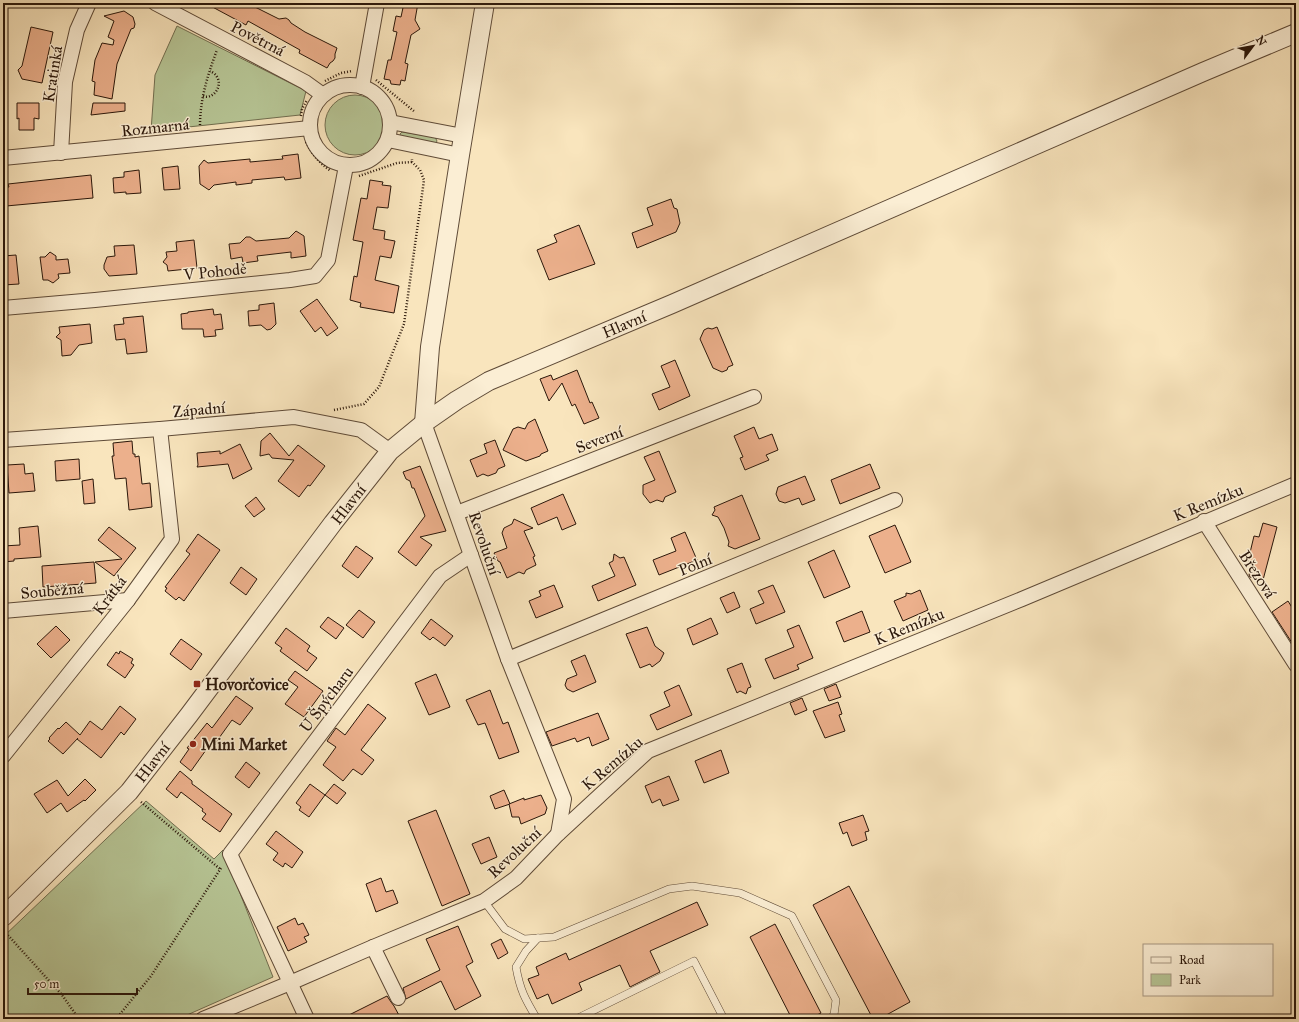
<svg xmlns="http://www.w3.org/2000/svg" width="1299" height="1022" font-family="'IM FELL Great Primer',serif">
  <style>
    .green { fill: #b7c696; stroke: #716e50 }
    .building { fill: #ecb08c; stroke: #2b170a }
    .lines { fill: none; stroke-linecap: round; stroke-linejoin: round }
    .service-casing { stroke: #5e4a37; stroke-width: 8 }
    .minor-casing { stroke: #5e4a37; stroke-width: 16 }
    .tertiary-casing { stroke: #5e4a37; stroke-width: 20 }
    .path { stroke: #2b170a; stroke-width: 2.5; stroke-dasharray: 1 2; stroke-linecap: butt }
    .service { stroke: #fbeed4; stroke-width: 7 }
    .minor { stroke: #fbeed4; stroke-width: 14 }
    .tertiary { stroke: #fbeed4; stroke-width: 18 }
    .poi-dot { fill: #8f2418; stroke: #fbeed4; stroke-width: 1.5 }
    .labels { text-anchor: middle; stroke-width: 3; stroke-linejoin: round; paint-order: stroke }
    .street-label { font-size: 16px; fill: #2b170a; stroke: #fbeed4 }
    .poi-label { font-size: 16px; font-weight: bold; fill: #2b170a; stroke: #fbeed4; text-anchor: start }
  </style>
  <rect width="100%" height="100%" fill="#f9e5bd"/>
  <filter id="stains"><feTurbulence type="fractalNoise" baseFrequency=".005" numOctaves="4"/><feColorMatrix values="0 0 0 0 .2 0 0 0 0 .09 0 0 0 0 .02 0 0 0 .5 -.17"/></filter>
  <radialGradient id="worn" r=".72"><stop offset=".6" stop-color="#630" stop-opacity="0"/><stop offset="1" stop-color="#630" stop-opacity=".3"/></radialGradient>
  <!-- green -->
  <g class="green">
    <path d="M177 26 306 91 300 115 151 131 155 75Z"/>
    <circle cx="355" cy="125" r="30"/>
    <path d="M402 132 435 137 437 141 436 143 401 137 400 134Z"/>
    <path d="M146 801 214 859 223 850 273 977 178 1019H3V937Z"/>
  </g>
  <!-- building -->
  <g class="building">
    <path d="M205 3H258L255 7 279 19 286 18 289 20 291 23 305 32 337 48 335 54V58L333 61 330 63 327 68 299 53 300 50 248 21 246 25Z"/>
    <path d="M404 3H418L415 20 420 29 411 35 405 63 408 64 405 81 401 80 400 85 391 84 390 80 384 79 388 60H391L397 32 393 31 396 16 401 17Z"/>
    <path d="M124 11 133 17 135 24 134 28 131 29 117 64 112 99 94 95 95 82 92 81 95 60 102 43 113 45 114 40 108 37 114 21 104 16Z"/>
    <path d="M31 27 53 32 42 83 22 79 18 70 22 66Z"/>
    <path d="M17 103H39V119L34 118V130H19V118L17 119Z"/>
    <path d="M93 103H125V111L91 115Z"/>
    <path d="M298 154 301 178 285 180 284 177 252 180V183L236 185V182L214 185 209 190 200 184 199 166 204 160 208 163 250 159V162L283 159 282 156Z"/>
    <path d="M178 166 180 189 164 190 162 168Z"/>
    <path d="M139 170 141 193 126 194V192L114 193 113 178 124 177V172Z"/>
    <path d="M91 175 93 198 6 206 5 202H3V187H9L8 184Z"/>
    <path d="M370 180 383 182 382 185 391 186 388 208 377 207 373 229 385 231 384 239 395 241 391 258 380 256 375 280 399 286 394 313 360 307 361 303 350 300 354 276 357 277 363 242 353 240 361 198 367 199Z"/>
    <path d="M671 199 674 208 677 209 680 223 676 232 637 248 632 233 653 225 647 208Z"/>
    <path d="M579 225 595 264 549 280 537 250 557 242 554 235Z"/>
    <path d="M296 231 304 236 306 256 291 258V252L257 256 258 261 243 263 242 257 231 259 229 244 240 243 246 237H250L256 241 289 238Z"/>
    <path d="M194 240 197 268 168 271 167 265 163 262 167 257 166 252 177 251 176 242Z"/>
    <path d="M134 245 137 274 109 276 104 269V265L107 257 115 256 114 246Z"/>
    <path d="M50 252 56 256V260L68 259 70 273 58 274 59 278 53 283 48 280H43L40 257H45Z"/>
    <path d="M16 255 19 284 3 285V256Z"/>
    <path d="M317 299 338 328 327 336 321 327 315 332 300 311Z"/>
    <path d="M274 303 276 324 271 329 267 330 261 325 249 326 248 311 259 310V305Z"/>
    <path d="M213 309 214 315 221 314 223 329 215 330 216 336 204 337 203 329H182L181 314 188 313V312Z"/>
    <path d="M143 316 147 352 127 354 125 339 116 340 114 325 124 324 123 318Z"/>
    <path d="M90 324 92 343 79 345 71 355 62 356 61 340 56 337 60 333 59 327Z"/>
    <path d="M717 327 733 365 728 367 727 370 722 372 713 368 700 339 704 330 708 328 712 329Z"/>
    <path d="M675 360 690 396 659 410 652 394 670 387 661 366Z"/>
    <path d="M577 370 590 403 592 402 599 418 584 424 575 404 572 406 562 383 549 401 540 379 551 375 553 380Z"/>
    <path d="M535 419 548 451 541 454 540 456 526 461 503 450 513 429 518 427 525 429 528 423Z"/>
    <path d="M754 427 759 439 772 434 778 450 766 455 769 460 745 470 740 458 743 457 734 436Z"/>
    <path d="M270 433 289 456 298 445 325 466 310 486 308 485 299 497 278 481 294 460 272 458 269 454 260 456 261 441Z"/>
    <path d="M495 440 505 466 498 469 496 473 488 476 483 474 477 477 470 460 487 453 484 444Z"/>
    <path d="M132 441 133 454H135V457L139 456 142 484 150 483 152 507 129 510 126 478 115 479 112 456H114L113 443Z"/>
    <path d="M240 444 252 469 233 479 228 464 197 467 198 465 197 453 220 451V454Z"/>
    <path d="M659 451 676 492 665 497 663 502 657 500 650 503 643 494V485L655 480 644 457Z"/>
    <path d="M79 459 80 479 56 481 55 461Z"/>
    <path d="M24 464 25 474 33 473 35 491 9 493 7 465Z"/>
    <path d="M870 464 880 488 840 504 831 480Z"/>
    <path d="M420 466 446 531 420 537 432 545 416 566 398 552 425 516 414 488H412L410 481 406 479 403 472Z"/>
    <path d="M805 476 815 500 802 505 799 498 785 503 779 501 776 494 778 487Z"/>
    <path d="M93 479 95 503 84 504 82 481Z"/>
    <path d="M563 494 576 524 562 530 557 517 538 525 531 508Z"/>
    <path d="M742 495 760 539 735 549 728 546 729 542 724 528 718 517 712 515 715 510 714 507Z"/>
    <path d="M256 497 265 509 254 517 245 506Z"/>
    <path d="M514 519 533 528 524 531 535 556 533 557 536 565 526 570 524 574 519 572 507 578 500 562 498 561 494 553 507 548 502 533 504 528 512 524Z"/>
    <path d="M1263 523 1277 527 1263 580 1250 577 1249 575 1252 562 1248 561 1254 536 1259 537Z"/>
    <path d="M895 525 911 562 885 573 869 536Z"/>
    <path d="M38 526 41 557 14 559V561L3 562V546L20 545 19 528Z"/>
    <path d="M109 527 136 548 114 576 95 562 122 559 98 540Z"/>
    <path d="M685 532 697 560 659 575 653 560 676 551 671 538Z"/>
    <path d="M198 534 220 550 184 601 179 597 176 600 165 591 167 588 165 587 190 554 186 551Z"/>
    <path d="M356 546 373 558 358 578 342 566Z"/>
    <path d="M834 550 850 587 824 598 808 562Z"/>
    <path d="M614 554 620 558 624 557 636 585 598 601 592 586 615 576 609 563 613 561Z"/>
    <path d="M94 562 96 583 43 587 42 566Z"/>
    <path d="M241 567 257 579 246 595 230 583Z"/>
    <path d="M554 585 563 607 536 618 529 601 541 596 539 591Z"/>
    <path d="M773 585 785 612 756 624 750 609 764 603 758 591Z"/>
    <path d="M920 590 928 610 903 621 894 601 906 596V593L911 594Z"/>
    <path d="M734 592 740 607 727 613 720 598Z"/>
    <path d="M1288 601 1296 614V649L1272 612Z"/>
    <path d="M359 610 375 622 363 638 346 625Z"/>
    <path d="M862 611 870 632 844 642 836 622Z"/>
    <path d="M328 617 344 628 336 639 320 627Z"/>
    <path d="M711 618 718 634 693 645 687 629Z"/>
    <path d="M431 619 453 636 445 646 433 637 430 640 421 633Z"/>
    <path d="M799 625 813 658 797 665 799 669 774 679 765 659 794 647 787 630Z"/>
    <path d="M56 626 70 640 51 658 37 644Z"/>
    <path d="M647 627 655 646 664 653 660 661 652 667 650 664 640 668 626 634Z"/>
    <path d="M286 628 310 646 307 651 317 658 307 671 280 651 282 648 275 643Z"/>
    <path d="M181 639 202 654 191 670 170 654Z"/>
    <path d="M120 651 133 659 131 663 134 665 125 678 107 665 116 652 119 654Z"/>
    <path d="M585 655 596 682 573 692 567 689 565 685 567 679 577 675 571 661Z"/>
    <path d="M742 663 751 687 748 688 746 694 740 691 737 693 727 669Z"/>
    <path d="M295 671 323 691 304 717 285 704 298 687 288 680Z"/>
    <path d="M436 674 450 707 429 715 415 683Z"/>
    <path d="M836 684 841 697 829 701 824 689Z"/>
    <path d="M679 685 692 715 657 730 650 715 670 706 664 692Z"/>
    <path d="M490 690 503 724 508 722 519 752 499 759 485 723 478 725 466 700Z"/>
    <path d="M236 696 253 708 240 725 232 720 214 745 211 743 191 771 180 762 189 749 187 748 207 723 212 728Z"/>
    <path d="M802 698 807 710 795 715 790 703Z"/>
    <path d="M838 702 842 714 839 715 845 731 825 738 813 711Z"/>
    <path d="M368 704 386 718 361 750 374 760 362 775 353 769 343 781 323 765 336 747 327 741 336 728 345 735Z"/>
    <path d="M120 706 136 719 124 735 121 732 101 758 77 739 78 738 63 754 48 741 50 739 49 738 58 728 59 729 66 722 80 735 90 721 102 730Z"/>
    <path d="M598 713 609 739 592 746 589 737 577 742 575 738 552 746 546 732Z"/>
    <path d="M721 750 729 773 704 783 695 761Z"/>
    <path d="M246 762 260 773 249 788 235 777Z"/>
    <path d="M180 771 192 781V784L195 786 232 814 220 832 202 819 206 814 202 811 203 809 181 792 177 798 166 789Z"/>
    <path d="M669 776 679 800 663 806 660 799 652 803 645 786Z"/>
    <path d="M85 779 96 790 85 801 84 800 67 812 61 803 47 813 34 794 57 780 68 796Z"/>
    <path d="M310 784 325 795 309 817 299 810 301 807 296 803Z"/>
    <path d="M334 784 346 793 337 804 325 795Z"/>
    <path d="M504 790 510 804 495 809 490 796Z"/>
    <path d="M541 795 547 808 545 814 521 824 519 817H512L509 804 524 798V800Z"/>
    <path d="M436 810 470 894 442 906 408 821Z"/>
    <path d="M863 815 869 831 865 832 867 840 852 846 847 832 843 834 839 823Z"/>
    <path d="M276 831 303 852 292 868 285 863 283 867 273 860 278 853 266 844Z"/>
    <path d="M489 837 497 857 481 864 472 844Z"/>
    <path d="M381 878 386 892 393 890 398 903 376 912 366 884Z"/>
    <path d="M849 886 910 1002 879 1019H873L813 905Z"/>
    <path d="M697 902 708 925 650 951 660 972 630 987 620 965 579 983 582 990 552 1004 548 994 537 999 528 979 539 975 536 967 566 953 569 960Z"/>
    <path d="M295 918 298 925 303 923 309 935 304 937 307 942 288 951 277 927Z"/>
    <path d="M775 924 821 1013 809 1019H792L750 937Z"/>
    <path d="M458 926 473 962 466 966 481 996 455 1010 441 981 406 999 403 988 440 970 426 939Z"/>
    <path d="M501 939 508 953 498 959 491 944Z"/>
    <path d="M387 996 391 1002 394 1006 401 1019H341Z"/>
  </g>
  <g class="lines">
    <!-- service casing -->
    <g class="service-casing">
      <g id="service">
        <path d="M484 901 505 929 524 939 554 937 669 889 692 886 740 893 792 916 836 1000 834 1015 829 1019"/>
        <path d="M537 1019C525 999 520 990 516 967L526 951 538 938"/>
        <path d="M576 1019 694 961 724 1019"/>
      </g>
    </g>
    <!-- minor casing -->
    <g class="minor-casing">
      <g id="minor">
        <path d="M155 3 305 82 323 95"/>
        <circle cx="350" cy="125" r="40"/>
        <path d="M362 87 377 3"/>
        <path d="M390 122 463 136"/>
        <path d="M388 140 460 155"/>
        <path d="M61 153 65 82 77 30 89 3"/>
        <path d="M3 158 310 128"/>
        <path d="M3 308 95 300 290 280 315 276 328 260 346 166"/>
        <path d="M424 423 508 659 564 799 558 834"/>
        <path d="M3 440 160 429 294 417 361 430 390 451"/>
        <path d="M457 513 754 397"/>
        <path d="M1204 521 1296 665"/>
        <path d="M3 611 128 600"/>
        <path d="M508 659 895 500"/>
        <path d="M3 756 128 600 172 539 160 429"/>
        <path d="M373 947 398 998"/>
        <path d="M203 1019 290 983 373 947 484 901 516 878 558 834 648 751 1022 599 1296 484"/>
        <path d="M307 1019 230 854 440 576 471 555"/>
      </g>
    </g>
    <!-- tertiary casing -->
    <g class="tertiary-casing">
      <g id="tertiary">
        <path d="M424 423 430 347 460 155 485 3"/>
        <path d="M3 917 129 792 189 715 333 523 390 451 424 423 457 400 489 381 672 304 1203 72 1296 33"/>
      </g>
    </g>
    <!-- path -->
    <g class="path">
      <path d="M376 80 415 112"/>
      <path d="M325 81 341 73 352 71"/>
      <path d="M203 96C213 100 223 86 217 77 216 74 212 72 210 71"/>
      <path d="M301 116 302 109 307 100"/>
      <path d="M200 125C200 99 208 74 217 50"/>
      <path d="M306 142C313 155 319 163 331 171"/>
      <path d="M359 176 397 163 412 162"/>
      <path d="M334 410 364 404 379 387 404 324 424 180 420 170 412 162V159"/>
      <path d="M141 802 220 869"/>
      <path d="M6 933 62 995 79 1019"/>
      <path d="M116 1019 151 976 221 868"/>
    </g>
    <!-- service -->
    <use href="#service" class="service"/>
    <!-- minor -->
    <use href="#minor" class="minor"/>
    <!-- tertiary -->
    <use href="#tertiary" class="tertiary"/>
  </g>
  <!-- markers -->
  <g class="poi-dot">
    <rect x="193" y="680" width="8" height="8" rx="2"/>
    <circle cx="193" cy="744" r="4"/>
  </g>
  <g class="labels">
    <!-- street labels -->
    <g class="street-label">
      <text transform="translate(258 38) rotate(27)" y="6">Povětrná</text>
      <text transform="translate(52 74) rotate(-81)" y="6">Kratinká</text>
      <text transform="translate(155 127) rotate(-6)" y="6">Rozmarná</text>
      <text transform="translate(215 271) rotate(-6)" y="6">V Pohodě</text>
      <text transform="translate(624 324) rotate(-23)" y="6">Hlavní</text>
      <text transform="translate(199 409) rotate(-5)" y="6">Západní</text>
      <text transform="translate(599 439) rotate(-21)" y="6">Severní</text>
      <text transform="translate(1208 502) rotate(-22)" y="6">K Remízku</text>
      <text transform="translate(348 504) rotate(-52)" y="6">Hlavní</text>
      <text transform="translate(485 543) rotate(71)" y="6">Revoluční</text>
      <text transform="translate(695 564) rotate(-22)" y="6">Polní</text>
      <text transform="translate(1258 574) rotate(57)" y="6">Březová</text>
      <text transform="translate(52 590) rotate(-5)" y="6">Souběžná</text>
      <text transform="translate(109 595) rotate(-53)" y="6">Krátká</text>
      <text transform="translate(909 626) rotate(-22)" y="6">K Remízku</text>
      <text transform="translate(326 699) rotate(-53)" y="6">U Špýcharu</text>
      <text transform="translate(152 762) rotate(-52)" y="6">Hlavní</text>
      <text transform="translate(612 763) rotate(-40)" y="6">K Remízku</text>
      <text transform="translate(514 852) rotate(-43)" y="6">Revoluční</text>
    </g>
    <!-- poi labels -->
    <g class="poi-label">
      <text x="205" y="690">Hovorčovice</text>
      <text x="201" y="750">Mini Market</text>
    </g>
  </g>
  <!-- margin -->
  <rect width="1299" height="1022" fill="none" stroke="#f9e5bd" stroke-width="16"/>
  <rect x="4" y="4" width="1291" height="1014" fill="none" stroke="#2b170a" stroke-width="2"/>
  <rect x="8" y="8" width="1283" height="1006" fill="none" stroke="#2b170a"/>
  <!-- legend -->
  <rect x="1143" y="944" width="130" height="52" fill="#fbeed4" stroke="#a89883"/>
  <rect x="1151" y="957" width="20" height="6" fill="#fbeed4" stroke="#a89883"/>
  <text x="1179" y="964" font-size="12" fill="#2b170a">Road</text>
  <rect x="1151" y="974" width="20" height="12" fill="#b7c696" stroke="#a89883"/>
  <text x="1179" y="984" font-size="12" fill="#2b170a">Park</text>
  <!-- north arrow -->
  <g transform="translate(1253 46) rotate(58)" stroke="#fbeed4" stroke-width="3" paint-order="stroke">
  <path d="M0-3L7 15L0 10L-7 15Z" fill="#2b170a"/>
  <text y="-6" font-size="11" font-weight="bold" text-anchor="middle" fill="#2b170a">N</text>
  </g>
  <!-- scale -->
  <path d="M28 988v6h109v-6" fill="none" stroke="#2b170a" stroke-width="2"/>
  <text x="34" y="988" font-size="12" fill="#2b170a" stroke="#fbeed4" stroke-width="3" paint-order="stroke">50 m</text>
  <rect width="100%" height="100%" filter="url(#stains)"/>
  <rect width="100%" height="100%" fill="url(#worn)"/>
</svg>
